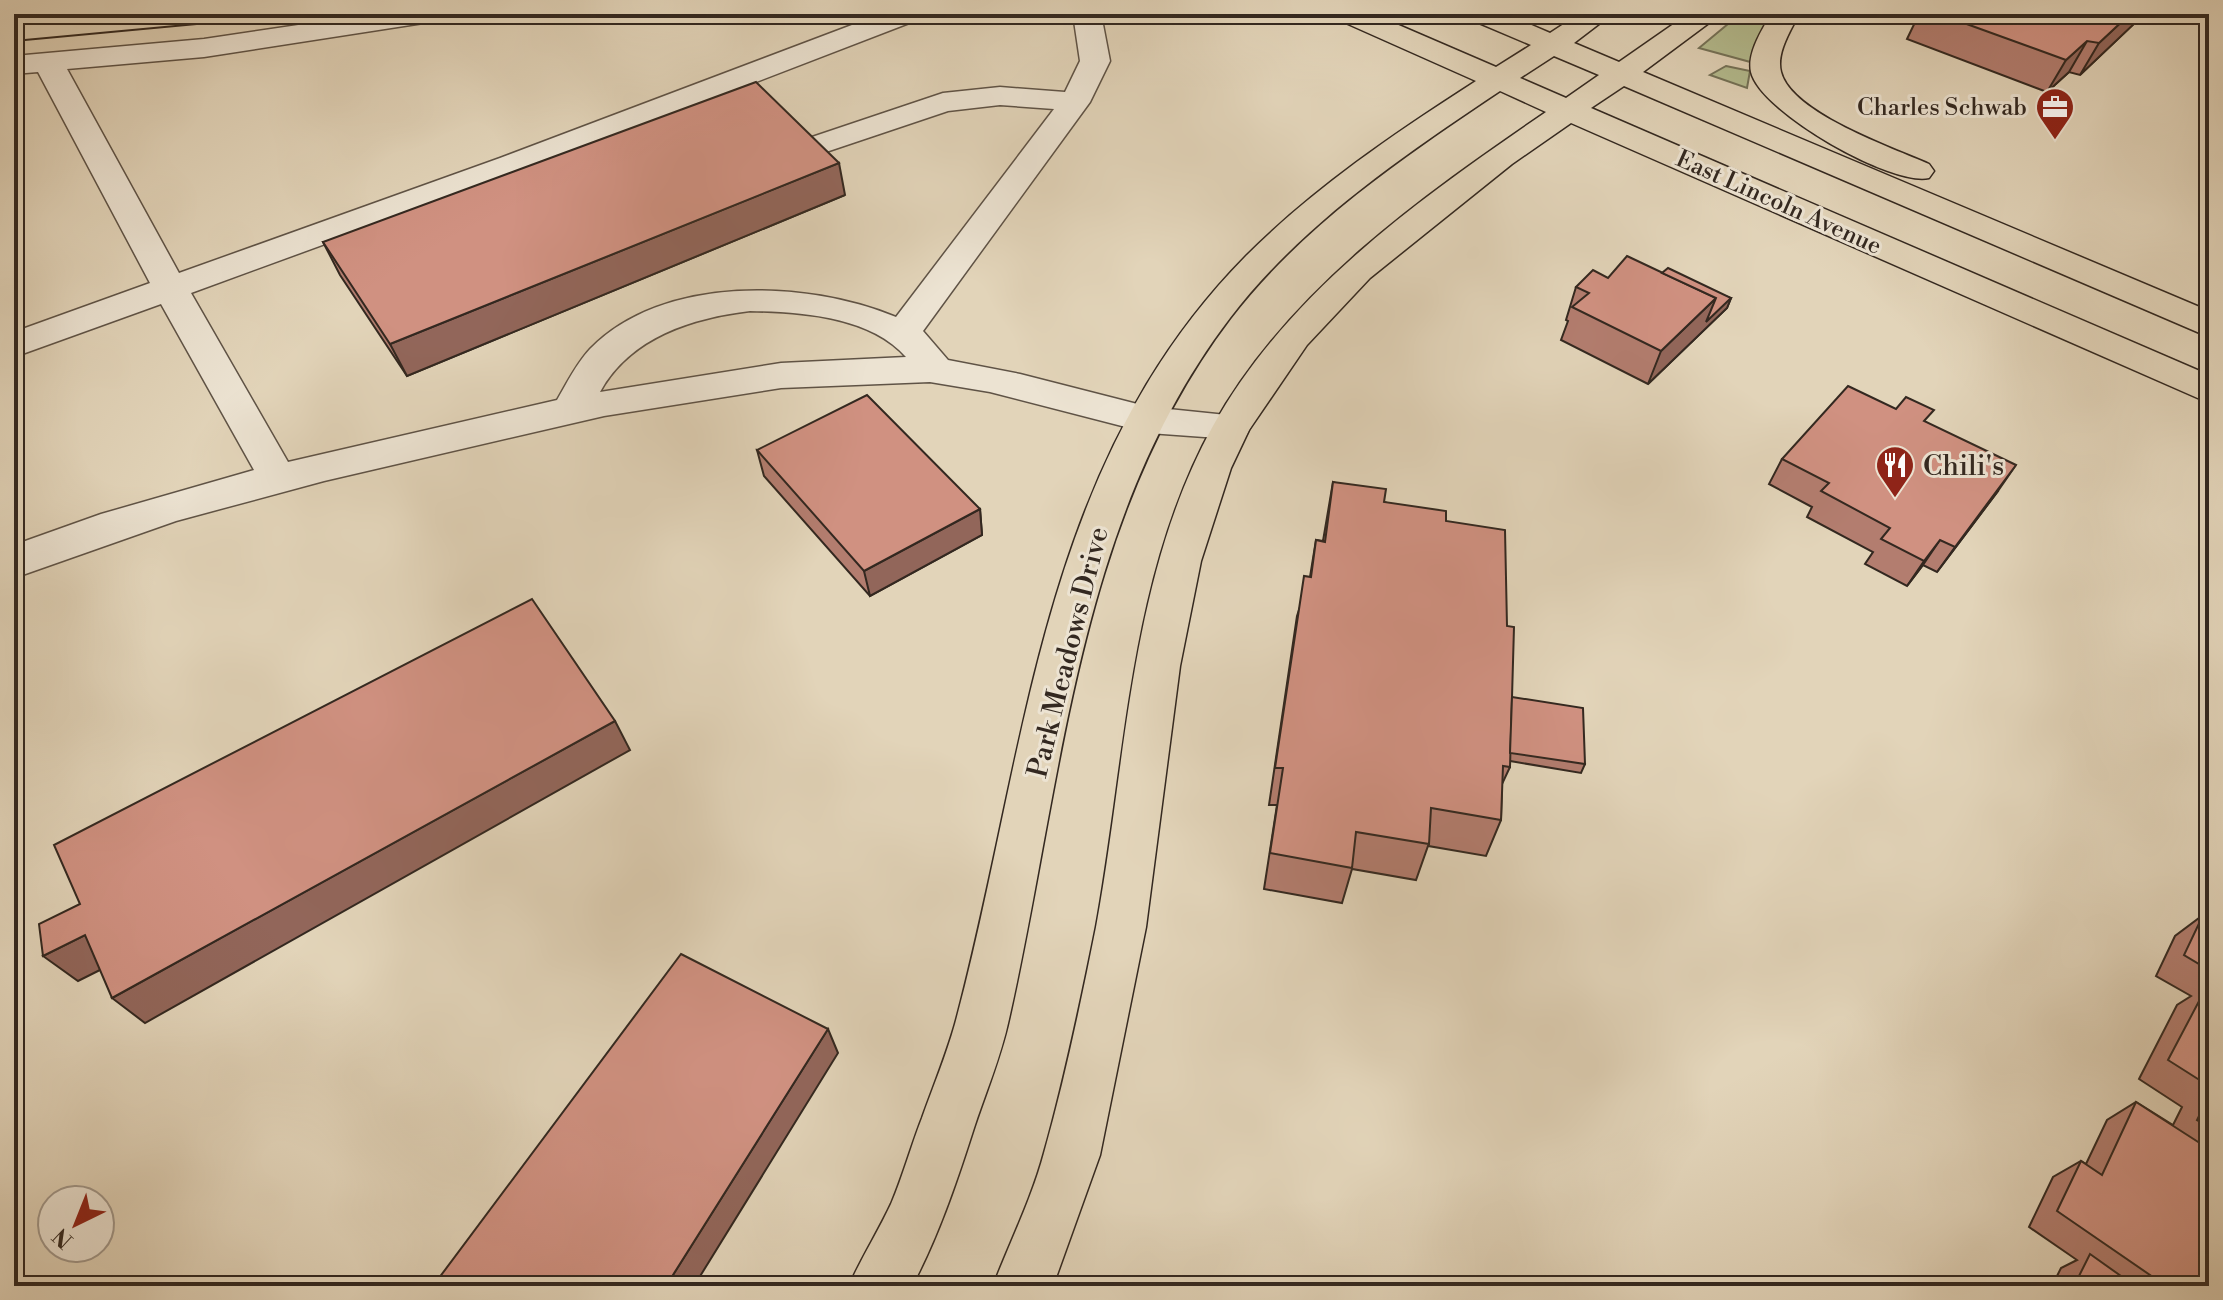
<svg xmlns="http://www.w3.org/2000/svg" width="2223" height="1300" font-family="'Libre Bodoni',serif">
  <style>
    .green { fill: #b4bc8f; stroke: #747258; stroke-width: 2 }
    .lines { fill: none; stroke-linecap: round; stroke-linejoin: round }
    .minor-casing { stroke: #5f5346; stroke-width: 3 }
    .major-casing { stroke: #332820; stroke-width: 3 }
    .minor { fill: #ece3d2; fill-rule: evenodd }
    .major { fill: #e2d4b9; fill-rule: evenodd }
    .tram { stroke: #332820; stroke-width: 2 }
    .wall { fill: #b37d6f; stroke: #332820; stroke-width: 2 }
    .shaded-wall { fill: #92665a; stroke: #332820; stroke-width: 2 }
    .building { fill: #d09181; stroke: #332820; stroke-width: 2 }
    .labels { text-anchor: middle; stroke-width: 6; stroke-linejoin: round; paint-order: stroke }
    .far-poi-label { font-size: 24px; fill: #332820; stroke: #ece3d2; text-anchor: end }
    .far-street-label { font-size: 24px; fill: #332820; stroke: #ece3d2 }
    .poi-label { font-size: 28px; fill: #332820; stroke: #ece3d2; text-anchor: start }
    .street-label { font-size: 28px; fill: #332820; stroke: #ece3d2 }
  </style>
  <rect width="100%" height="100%" fill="#e2d4b9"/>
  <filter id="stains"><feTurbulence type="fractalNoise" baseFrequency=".0025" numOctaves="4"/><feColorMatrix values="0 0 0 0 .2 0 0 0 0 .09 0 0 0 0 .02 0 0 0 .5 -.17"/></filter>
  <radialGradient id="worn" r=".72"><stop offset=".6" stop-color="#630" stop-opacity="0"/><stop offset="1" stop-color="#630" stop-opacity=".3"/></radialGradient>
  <!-- green -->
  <g class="green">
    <path d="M1740 14H1778L1754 63 1699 48Z"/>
    <path d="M1726 66 1750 71 1747 88 1710 75Z"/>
  </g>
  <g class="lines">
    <!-- minor casing -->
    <g class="minor-casing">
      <path id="minor" d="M373 14H444L440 20 430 22 204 57 67 69 179 273 500 158 881 14H921L917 20 522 172 191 293 288 462 557 400C567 383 576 364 590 349 663 274 807 280 896 317L1054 109 1000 105 948 111 823 153 812 151 807 144 812 137 943 93 1000 87 1065 92 1080 61 1073 14H1101L1110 61 1090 102 923 331 948 360 1020 374 1149 407 1246 417 1251 426 1246 435 1232 439 1149 433 990 392 930 382 781 388 604 416 324 481 176 521 14 578V545L101 514 254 470 161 304 14 357V332L150 283 38 72 14 74V56L204 39ZM750 311C800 312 870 316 906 357L781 363 600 392C630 337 692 318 750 311Z"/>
    </g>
    <!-- major casing -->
    <g class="major-casing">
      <g id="major">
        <path d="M1335 14H1373L1496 67 1531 45 1472 20 1468 14H1506L1550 33 1579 14H1612L1574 43 1619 62 1688 14H1721L1643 72 2209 311V337L1624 86 1591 108 2209 375V403L1571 123 1512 164 1370 278 1307 345 1249 430 1231 468 1201 561 1180 666 1146 927 1100 1155 1053 1286H993C1010 1242 1032 1198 1044 1153 1065 1079 1081 1002 1096 927 1127 760 1129 578 1213 426 1288 291 1422 197 1546 112L1500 91C1403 156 1302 224 1230 318 1076 520 1063 780 1009 1019 1001 1057 985 1094 973 1131 956 1184 938 1237 912 1286H849C861 1258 878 1232 891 1204 903 1176 911 1146 922 1118 933 1087 946 1056 955 1024 1028 754 1037 468 1246 256 1314 188 1395 133 1476 81L1339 20ZM1554 56 1599 75 1566 98 1520 78Z"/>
        <path d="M1771 14H1799C1791 30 1776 53 1781 72 1791 113 1893 148 1929 164L1934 171 1929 178C1893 187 1760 112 1751 72 1747 53 1762 30 1771 14Z"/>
      </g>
    </g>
    <!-- minor -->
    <use href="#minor" class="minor"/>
    <!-- major -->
    <use href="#major" class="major"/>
    <!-- tram -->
    <path class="tram" d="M14 41 304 14"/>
  </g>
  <!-- wall -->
  <g class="wall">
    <path d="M1919 14H2141L2137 21 2080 75 2069 72 2047 92 1907 39Z"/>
    <path d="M2209 130V152L2203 147Z"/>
    <path d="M845 195 407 376 340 275 323 242Z"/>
    <path d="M1662 273 1731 298 1727 308 1648 384 1561 340 1568 321 1566 320 1576 287 1608 278Z"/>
    <path d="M1896 409 1926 422 1998 491 1937 572 1923 565 1907 586 1865 564 1873 552 1807 517 1812 507 1769 484 1782 459Z"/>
    <path d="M757 450 980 509 982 535 870 596 764 476Z"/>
    <path d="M1333 482 1384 502 1446 521 1507 626 1512 697 1585 764 1581 773 1510 761V767L1502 784 1501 820 1486 856 1428 846 1416 880 1352 869 1342 903 1264 889 1277 805H1269L1297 616 1310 577 1316 540 1323 541Z"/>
    <path d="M2209 911V1286H2052L2061 1268 2077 1260 2029 1227 2053 1177 2081 1161 2086 1164 2107 1120 2136 1102 2173 1125 2182 1107 2139 1079 2177 1005 2191 996 2156 976 2175 936 2203 915 2206 917Z"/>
  </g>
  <!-- shaded-wall -->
  <g class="shaded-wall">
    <path d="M2130 14H2141L2137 21 2080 75 2099 43Z"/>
    <path d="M2087 41 2069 72 2047 92 2066 60Z"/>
    <path d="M839 163 845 195 407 376 390 344Z"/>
    <path d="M1716 298H1731L1727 308 1648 384 1661 351Z"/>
    <path d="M2016 465 1998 491 1937 572 1955 547Z"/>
    <path d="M980 509 982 535 870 596 864 571Z"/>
    <path d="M1940 540 1923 565 1907 586 1924 561Z"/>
    <path d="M615 721 630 750 145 1023 112 998Z"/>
    <path d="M85 935 118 961 78 981 43 956Z"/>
    <path d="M828 1029 838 1053 694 1286H666Z"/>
  </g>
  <!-- building -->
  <g class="building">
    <path d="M1939 14H2130L2099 43 2087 41 2066 60Z"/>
    <path d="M756 82 839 163 390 344 323 242Z"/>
    <path d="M1627 256 1716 298 1661 351 1572 307 1589 293 1576 287 1593 270 1608 278Z"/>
    <path d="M1668 268 1731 298 1706 322 1716 298 1662 273Z"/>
    <path d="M1848 386 1896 409 1906 397 1934 410 1924 421 2016 465 1955 547 1940 540 1924 561 1881 539 1890 528 1821 491 1829 483 1782 459Z"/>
    <path d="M867 395 980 509 864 571 757 450Z"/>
    <path d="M1333 482 1386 489 1384 502 1446 511V521L1505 530 1507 626 1514 627 1510 767 1503 766 1501 820 1431 808 1429 844 1356 832 1352 868 1270 853 1283 768H1275L1304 576 1311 577 1316 540 1325 542Z"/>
    <path d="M532 599 615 721 112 998 85 935 43 956 39 924 80 904 54 845Z"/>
    <path d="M1512 697 1583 708 1585 764 1510 753Z"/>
    <path d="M2203 915 2209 918V970L2184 955Z"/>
    <path d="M681 954 828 1029 666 1286H433Z"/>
    <path d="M2207 986 2209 987V1086L2168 1060Z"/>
    <path d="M2209 1096V1127L2197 1120Z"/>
    <path d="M2136 1102 2209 1149V1286H2166L2057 1211 2081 1161 2102 1175Z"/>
    <path d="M2090 1254 2135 1286H2074Z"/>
  </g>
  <!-- icons -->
  <defs>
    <g id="office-pin" transform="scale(2)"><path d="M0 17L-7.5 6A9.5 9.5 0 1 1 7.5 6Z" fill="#8f2418" stroke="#ece3d2"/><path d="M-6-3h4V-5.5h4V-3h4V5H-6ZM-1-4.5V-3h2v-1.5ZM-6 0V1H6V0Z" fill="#fff"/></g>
    <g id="restaurant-pin" transform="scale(2)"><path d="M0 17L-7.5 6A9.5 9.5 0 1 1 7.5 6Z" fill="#8f2418" stroke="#ece3d2"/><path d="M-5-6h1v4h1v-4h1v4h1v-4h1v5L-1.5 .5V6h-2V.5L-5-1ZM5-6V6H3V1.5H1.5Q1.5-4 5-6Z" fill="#fff"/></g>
  </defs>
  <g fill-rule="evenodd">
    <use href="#office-pin" x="2055" y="107"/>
    <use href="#restaurant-pin" x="1895" y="465"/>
  </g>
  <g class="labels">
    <!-- far-poi labels -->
    <g class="far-poi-label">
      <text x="2027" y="115">Charles Schwab</text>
    </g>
    <!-- far-street labels -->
    <g class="far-street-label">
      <text transform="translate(1779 202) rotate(24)" y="8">East Lincoln Avenue</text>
    </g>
    <!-- poi labels -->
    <g class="poi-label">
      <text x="1923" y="475">Chili's</text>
    </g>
    <!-- street labels -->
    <g class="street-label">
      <text transform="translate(1067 652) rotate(-76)" y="10">Park Meadows Drive</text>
    </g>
  </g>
  <!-- margin -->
  <rect width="2223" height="1300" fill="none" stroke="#e2d4b9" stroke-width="48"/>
  <rect x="16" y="16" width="2191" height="1268" fill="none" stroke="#332820" stroke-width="4"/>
  <rect x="24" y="24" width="2175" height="1252" fill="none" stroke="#332820" stroke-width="2"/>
  <!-- north arrow -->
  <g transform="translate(76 1224) rotate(223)"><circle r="38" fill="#ece3d2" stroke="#a2988b" stroke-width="2"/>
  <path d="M0-6L14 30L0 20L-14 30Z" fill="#8f2418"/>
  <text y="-12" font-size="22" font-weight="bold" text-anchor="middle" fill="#332820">N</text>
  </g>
  <rect width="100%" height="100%" filter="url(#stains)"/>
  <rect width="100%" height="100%" fill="url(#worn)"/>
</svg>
